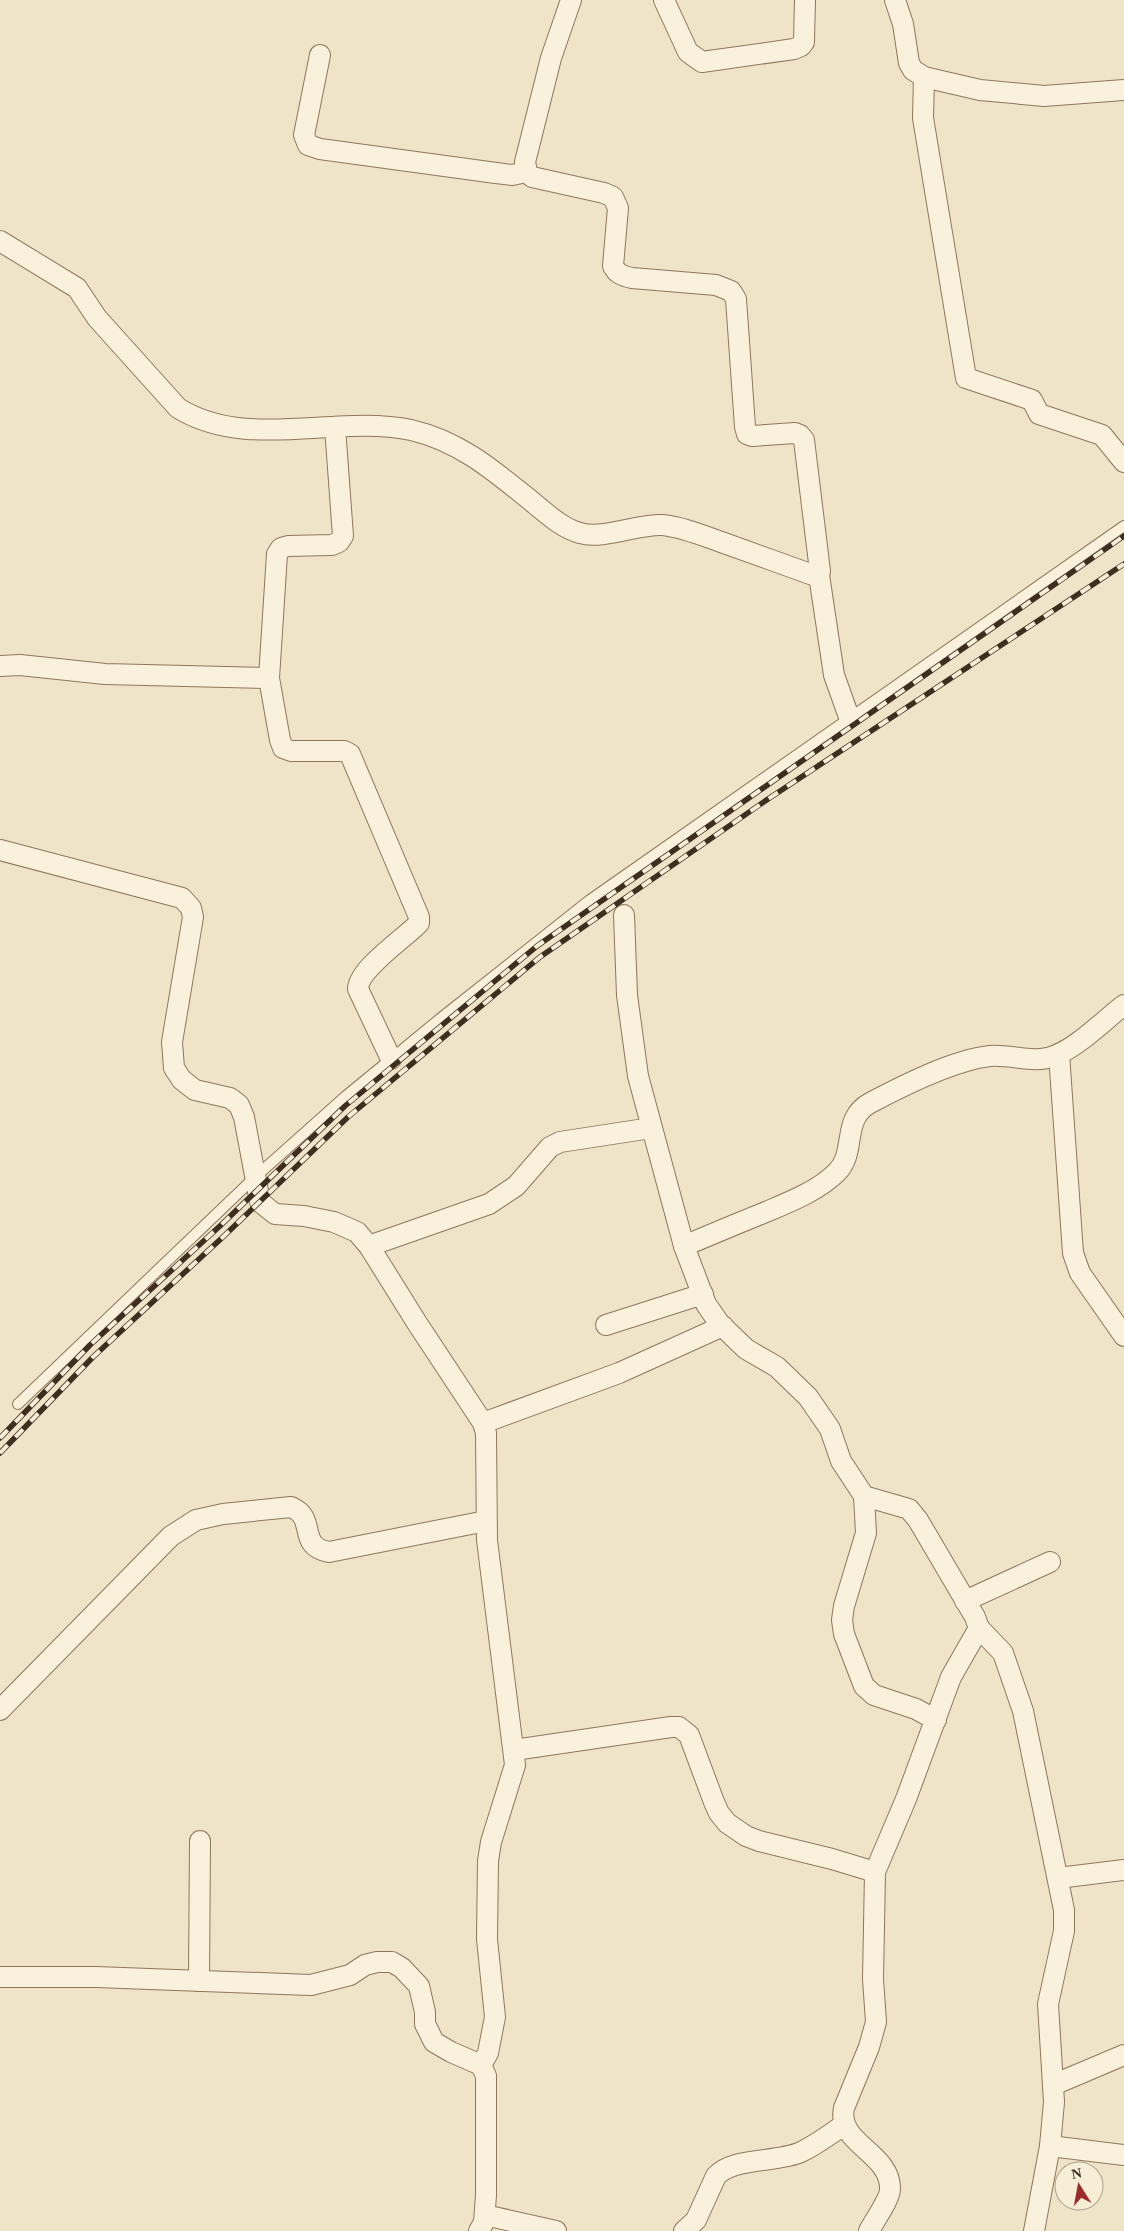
<svg xmlns="http://www.w3.org/2000/svg" width="1124" height="2231" font-family="'Times New Roman',serif">
  <style>
    .lines { fill: none; stroke-linecap: round; stroke-linejoin: round }
    .lane-casing { stroke: #8d765c; stroke-width: 12 }
    .street-casing { stroke: #8d765c; stroke-width: 22 }
    .lane { stroke: #faf1dc; stroke-width: 10 }
    .street { stroke: #faf1dc; stroke-width: 20 }
    .rail-casing { stroke: #3d2e20; stroke-width: 5.5 }
    .rail { stroke: #f7eed8; stroke-width: 4; stroke-dasharray: 11; stroke-linecap: butt }
  </style>
  <rect width="100%" height="100%" fill="#f0e4c8"/>
  <g class="lines">
    <!-- lane casing -->
    <g class="lane-casing">
      <path id="lane" d="M18 1404 254 1178 346 1096 441 1018 590 900 1124 526"/>
    </g>
    <!-- street casing -->
    <g class="street-casing">
      <g id="street">
        <path d="M664 0 688 52 702 62 794 49 801 46 804 42 805 0"/>
        <path d="M895 0 903 24 909 63 913 70 924 77 980 90 1044 96 1124 90"/>
        <path d="M320 55 304 135 308 145 320 149 496 173 512 175 527 172"/>
        <path d="M924 77 923 118 966 378 1032 400 1039 414 1102 435 1124 462"/>
        <path d="M0 241 77 288 97 318 178 408C247 451 336 414 411 430 459 441 493 470 530 500 545 512 561 528 580 533 603 540 637 524 662 525 683 527 704 536 724 543 754 554 783 564 813 575H819L820 571 804 440 800 435 795 433 752 436 747 434 745 427 736 299 731 291 716 285 632 278C623 276 617 274 613 266L618 208 613 197 604 193 532 177 527 172 525 162 551 58 571 0"/>
        <path d="M335 427 343 536 339 542 332 545 288 546 281 548 277 554 269 678 280 740 283 748 291 751H344L350 754 419 917V923C405 938 358 969 358 989L391 1059"/>
        <path d="M819 575 834 675 849 717"/>
        <path d="M0 666 20 665 105 674 269 678"/>
        <path d="M0 850 182 898 191 908 193 917 172 1042 174 1068 182 1080 195 1090 230 1098 239 1105 244 1117 260 1202 275 1214 304 1216 334 1222 357 1232 369 1246 417 1323 483 1423 486 1433 487 1540 515 1765 491 1842 488 1861 487 1939 495 2017 488 2053 481 2065"/>
        <path d="M624 915 627 995 638 1076 684 1246 706 1304 719 1323 746 1349 777 1367 808 1397 830 1429 841 1461 864 1496 909 1509 918 1520 975 1617 979 1628 951 1677 906 1799 875 1872 873 1979 876 2022 869 2047 844 2108C836 2143 891 2153 890 2189 890 2199 874 2221 869 2231"/>
        <path d="M1059 1054 1073 1253 1080 1273 1124 1336"/>
        <path d="M369 1246 489 1204 516 1186 550 1147 560 1142 651 1128"/>
        <path d="M684 1246C710 1235 736 1224 761 1214 787 1203 817 1192 837 1172 857 1152 841 1119 870 1103 902 1086 953 1060 990 1056 1010 1054 1034 1064 1054 1056 1078 1047 1103 1021 1124 1005"/>
        <path d="M606 1325 703 1294"/>
        <path d="M483 1423 619 1373 723 1326"/>
        <path d="M864 1496 866 1533 844 1606 842 1620 844 1634 864 1686 874 1695 916 1709 936 1720"/>
        <path d="M965 1601 1050 1562"/>
        <path d="M979 1628 1003 1653 1023 1711 1064 1910V1931L1048 2004 1054 2102 1050 2146 1034 2231"/>
        <path d="M0 1710 171 1536 196 1520 223 1514 291 1507C318 1518 296 1546 329 1552L486 1521"/>
        <path d="M514 1750 671 1727H679L689 1735 714 1802 719 1813 727 1823 746 1836 759 1841 832 1859 875 1872"/>
        <path d="M1058 1878 1124 1870"/>
        <path d="M0 1977H96L311 1985 350 1975 365 1965 377 1962H392L402 1968 419 1986 425 2012V2024L434 2042 451 2052 481 2065 486 2076V2195L484 2222 479 2231"/>
        <path d="M199 1981 200 1841"/>
        <path d="M1053 2085 1124 2055"/>
        <path d="M1050 2146 1124 2155"/>
        <path d="M485 2215 556 2231"/>
        <path d="M684 2231 696 2220 716 2176C733 2157 777 2163 801 2152 816 2145 830 2134 844 2125"/>
      </g>
    </g>
    <!-- lane -->
    <use href="#lane" class="lane"/>
    <!-- street -->
    <use href="#street" class="street"/>
    <!-- rail casing -->
    <g class="rail-casing">
      <g id="rail">
        <path d="M0 1438 90 1345 221 1225 345 1106 537 946 1124 536"/>
        <path d="M0 1453 93 1357 224 1236 348 1117 540 957 768 799 1124 564"/>
      </g>
    </g>
    <!-- rail -->
    <use href="#rail" class="rail"/>
  </g>
  <!-- north arrow -->
  <g transform="translate(1079 2186) rotate(349)"><circle r="24" fill="#f7eed8" stroke="#ada18e"/>
  <path d="M0-4L9 19L0 12L-9 19Z" fill="#9e2a2b"/>
  <text y="-8" font-size="14" font-weight="bold" text-anchor="middle" fill="#3d2e20">N</text>
  </g>
</svg>
